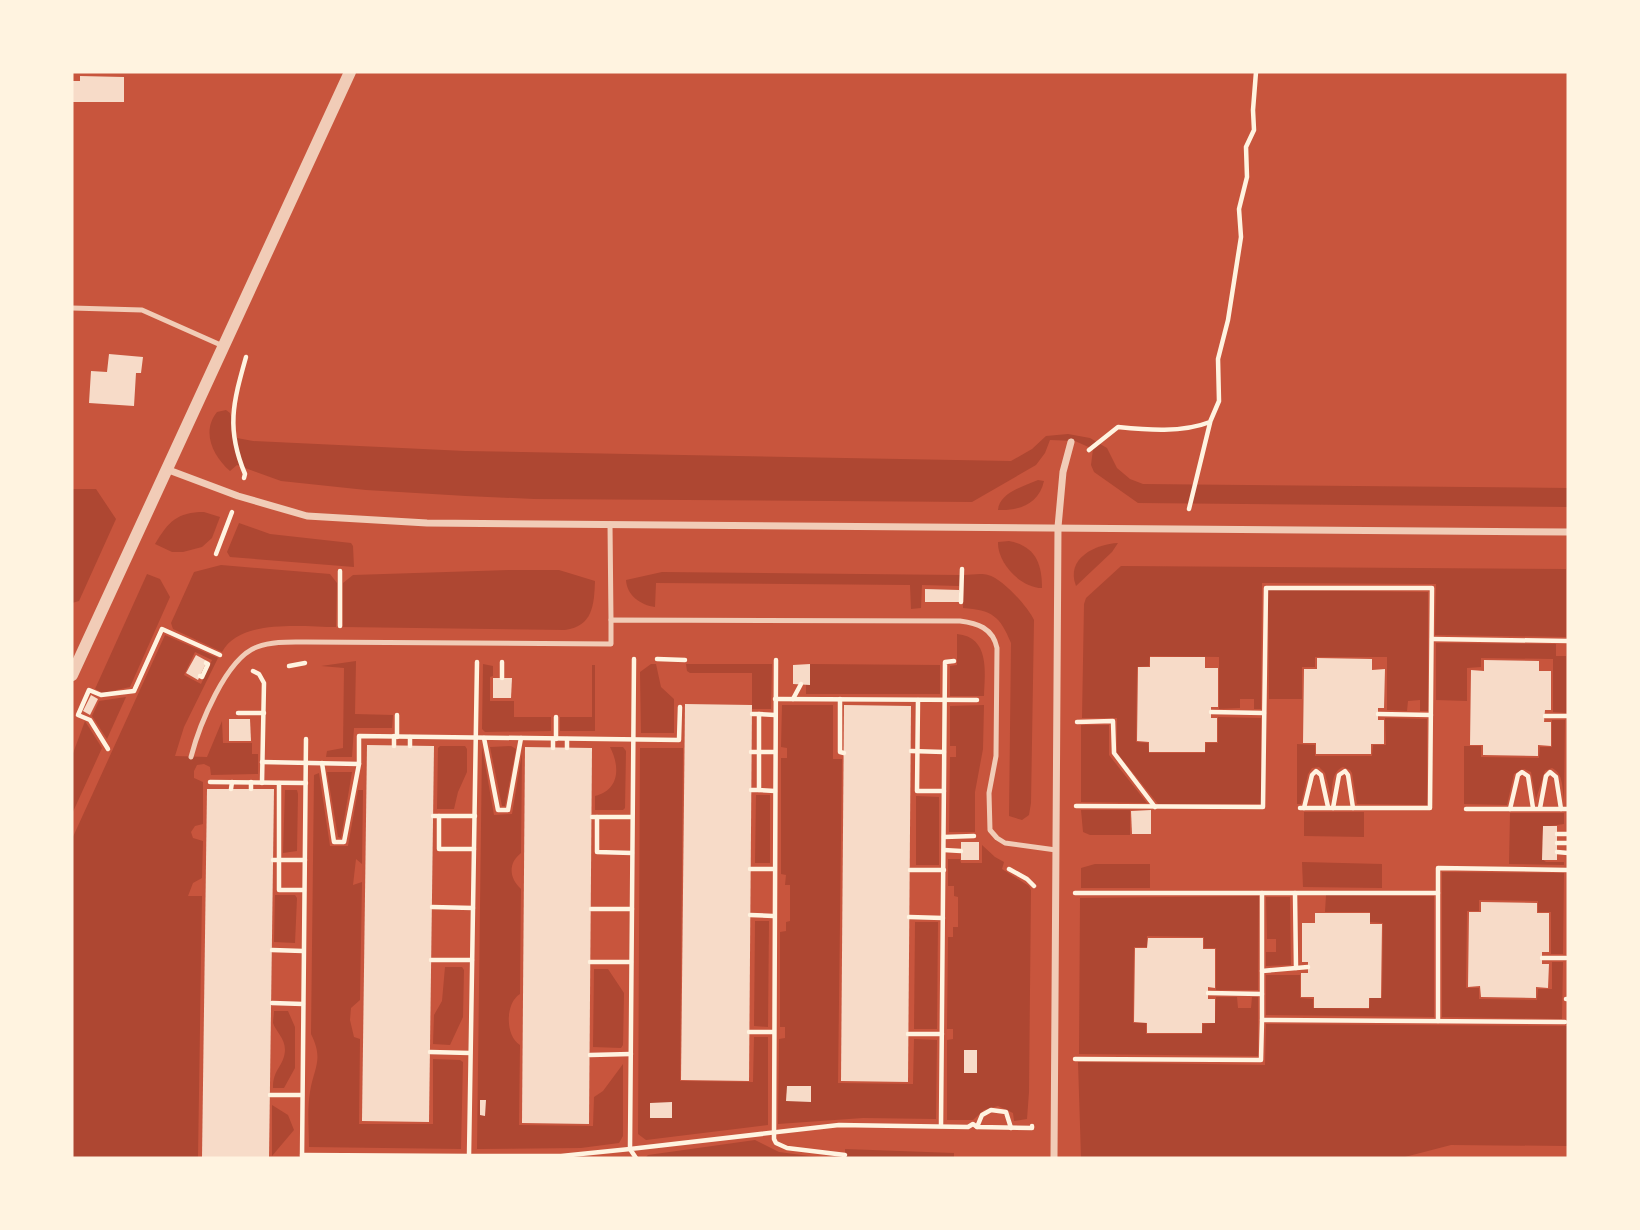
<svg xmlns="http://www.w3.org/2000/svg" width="1640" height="1230" font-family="Commissioner,sans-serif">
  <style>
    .green { fill: #ae4732; fill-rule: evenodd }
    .building { fill: #f7dbc8 }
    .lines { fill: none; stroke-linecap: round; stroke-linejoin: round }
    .path { stroke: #fff3e0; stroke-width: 4.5 }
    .service { stroke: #f1ccb7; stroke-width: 5 }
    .minor { stroke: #f1ccb7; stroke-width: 7 }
    .tertiary { stroke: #f1ccb7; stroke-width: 12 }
  </style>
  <rect width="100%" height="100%" fill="#c8553d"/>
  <!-- green -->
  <g class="green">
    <path d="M226 410 230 413 237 438 253 441 465 451 1011 461 1032 449 1046 436 1068 434 1090 438 1107 448 1117 468 1130 479 1143 484 1568 488V507L1138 503 1094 472 1091 465 1093 449 1075 441 1050 440 1045 453 1036 465 972 502 534 499 466 496 366 490 281 481 237 465 230 471C213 456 201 432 217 412Z"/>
    <path d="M1038 480 1044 481C1039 504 1019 511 998 510 999 493 1024 486 1038 480Z"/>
    <path d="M72 489H96L116 519 79 601 72 603Z"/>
    <path d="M204 512 220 517 212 538 202 547 183 552H172L155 544C168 522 177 512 204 512Z"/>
    <path d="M239 523 270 534 351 543 353 546 354 567 230 557 227 552Z"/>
    <path d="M1009 541C1035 546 1042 563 1042 588 1021 588 997 563 998 542Z"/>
    <path d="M1118 543 1112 552 1076 586C1065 558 1096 544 1118 543Z"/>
    <path d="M221 565 330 574 337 583 336 627C304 627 240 618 222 652L173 629 171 623 194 572Z"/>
    <path d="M1121 566 1566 569V637L1435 635 1436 584 1262 583 1261 709H1254V699H1240V708L1219 709V657L1150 656 1149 666 1137 667 1136 742 1148 743 1149 753H1205L1206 743H1218V717L1261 718V804H1158L1117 753V718H1082L1084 604 1086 598Z"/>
    <path d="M509 570H559L595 581C594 605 593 626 565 630L343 627V583L353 575Z"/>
    <path d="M662 572 960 575 959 586 922 585 921 608 911 609 910 585 656 583 655 607C641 605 627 596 626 580Z"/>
    <path d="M147 574 160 579 170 597 130 687 103 693 95 689Z"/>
    <path d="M964 575C971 575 981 573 988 575 1002 578 1028 607 1034 620L1031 803 1029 815 1022 820 1009 816 1011 643C1000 616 992 610 963 608Z"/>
    <path d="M1268 590 1428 592V711H1420V700L1408 701 1407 711 1387 710V657H1315V667H1302V699H1269Z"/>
    <path d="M957 634C990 637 985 672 984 696H950V666L957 665Z"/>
    <path d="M165 635 218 658 184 727 175 756 207 757 222 721 223 743H252V754H258V774L211 775 210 767 204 764 197 765 194 771V778L203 782V824L195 826 191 832 193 838 203 841 202 878 193 883 188 896H202L198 1158H72V839ZM195 652 212 660 201 684 184 675Z"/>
    <path d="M1436 643 1556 644V656H1566V713L1553 712V659L1481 658V667L1467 668V701L1436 700Z"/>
    <path d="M356 661 355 714 393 715 392 728H354L352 757H326L327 751 343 748 344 668 321 666Z"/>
    <path d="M483 664 493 666V676L490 677V701H514V717H551V731L485 732 482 729Z"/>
    <path d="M651 664H656L661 687 674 699V733H641L640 672Z"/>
    <path d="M686 664H772L771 709H752V673H690L687 671Z"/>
    <path d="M810 664 940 665V694H806V684H810Z"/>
    <path d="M592 665H595V731H560V717H592Z"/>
    <path d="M126 697 107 739 92 716 99 701Z"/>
    <path d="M782 705H833V759H842L838 1083 913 1084 914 1039 937 1040 936 1119 863 1118 778 1124 779 1039 785 1038V1027H780V932L786 931V922L790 921V885H785L786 875 781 874V758H787V748L781 747Z"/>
    <path d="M984 705 983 749 975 792V832H949L950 757H956V746H950V706Z"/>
    <path d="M1385 718 1427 719V805L1357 804 1352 773 1350 770 1343 767C1331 772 1333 786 1331 797L1325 773 1319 767 1312 768 1308 774 1301 804H1297V744L1315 745V756H1372L1373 745H1386Z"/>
    <path d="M1552 720H1565L1564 800C1562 789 1564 774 1552 768L1545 771 1536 799 1531 772 1524 769 1514 774 1507 805 1464 804V746H1481V757L1539 758 1540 747H1552Z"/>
    <path d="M85 721 102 748 72 814V756Z"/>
    <path d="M1081 725H1109V755L1147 803 1081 802Z"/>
    <path d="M440 746H465L467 749V772L458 792 454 809H437L438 748Z"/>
    <path d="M511 746 516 749 505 806H502L490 747Z"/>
    <path d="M482 747 494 815 512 814 522 753 521 853C508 863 509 878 521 889L520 994C505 1003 505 1036 520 1045L519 1125 593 1126 594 1097 603 1091 623 1064V1136L619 1143 581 1148 477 1149Z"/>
    <path d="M610 747H623L626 751 625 808 623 810H595V796C620 790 620 766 610 747Z"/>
    <path d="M640 748H683L680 1081 753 1082 754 1037H768V1125L646 1140 638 1134Z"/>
    <path d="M327 772H352L341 838 338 837Z"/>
    <path d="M319 773 330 846H348L358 790H363L362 864 356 859 353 885 362 882 360 1000 351 1008 350 1020 354 1037 360 1039 359 1124H433V1059L460 1060 463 1062 461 1149 309 1147C309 1129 307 1110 310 1092 314 1067 324 1060 311 1034L314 775Z"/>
    <path d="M285 790H297L298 794 297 851 283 853Z"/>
    <path d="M756 795H770V863H755Z"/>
    <path d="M916 796 939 797V865H916Z"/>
    <path d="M1081 810H1130V835H1090L1083 832Z"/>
    <path d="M1304 812H1364V837L1304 836Z"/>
    <path d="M1510 813H1564V824L1543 827 1542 859 1546 862H1564V865L1509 864Z"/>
    <path d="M982 845 995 857 1004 862 1002 869 1029 886 1031 890 1029 1092 1027 1119 1014 1121 1013 1113 998 1106 984 1110 973 1120H947V1040L953 1039V1029H947L948 937H953V927H958V897L954 896V886H948V859H960L961 863H982Z"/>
    <path d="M1302 862 1382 864V888L1303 887Z"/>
    <path d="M1095 864H1150V888H1081V868Z"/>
    <path d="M1442 872 1564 873 1563 954H1551V912H1538V901L1479 900V911H1467L1466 988H1479V999L1537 1000 1538 989H1552V962H1563L1562 1019 1442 1017Z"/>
    <path d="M275 895H295L297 898 295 943 274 942Z"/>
    <path d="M1326 895 1434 896V1017L1266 1015V975H1300V998L1313 999V1008L1369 1009 1370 998H1382L1383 923 1370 922V912H1325Z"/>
    <path d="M1259 896 1258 990H1216V948H1204V937L1147 936V947H1134L1133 1023H1146V1034H1202L1203 1024 1215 1023 1216 997H1237L1238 1008H1251L1252 997H1258V1056L1079 1054 1080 898Z"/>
    <path d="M1266 897H1290L1291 965 1266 966V952H1276V939H1267Z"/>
    <path d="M755 921H769L768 1027 754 1026Z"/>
    <path d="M915 922H938L937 1029H914Z"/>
    <path d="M445 967H462L464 970 463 1017 450 1045 433 1044 434 1015 442 1001Z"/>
    <path d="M594 969H608L624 993 623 1045 621 1048 593 1047Z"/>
    <path d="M274 1011H288L295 1027V1068L284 1088H273C273 1068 284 1067 285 1050 285 1038 276 1032 273 1023 273 1019 274 1015 274 1011Z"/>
    <path d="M1266 1024 1568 1026V1146L1451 1145 1401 1158H1081L1078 1062 1265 1065Z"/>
    <path d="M272 1105 288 1115 294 1130 272 1156Z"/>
    <path d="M755 1140 779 1152 825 1158H645L648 1155Z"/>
    <path d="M845 1149 954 1153V1158H845Z"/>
  </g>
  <!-- building -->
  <g class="building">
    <path d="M80 76 124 77V102H72V81H80Z"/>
    <path d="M109 354 143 357 141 373H136L134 406 89 403 91 371 107 372Z"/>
    <path d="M925 589 959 590V602H925Z"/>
    <path d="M196 655 207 661 198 680 186 673Z"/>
    <path d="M1150 657H1205V668H1218V707H1211V718H1217V742H1205V752H1149V742L1137 741 1138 667H1150Z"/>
    <path d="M1317 658 1372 659V670L1385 669 1384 708H1378V720H1384V744H1371V754H1316V743H1303L1304 669H1317Z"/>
    <path d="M1484 660 1539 661V671H1551V710H1545L1544 722H1551V746L1538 745V756L1483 755V745H1470L1471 670 1484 671Z"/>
    <path d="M810 664V685L793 684V665Z"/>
    <path d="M493 678H512L511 698H493Z"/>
    <path d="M91 695 98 699 90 715 83 711Z"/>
    <path d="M685 704 752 705 749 1081 681 1080Z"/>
    <path d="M844 705 911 706 908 1082 841 1081Z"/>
    <path d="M229 719H250L251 741H229Z"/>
    <path d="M367 745 434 746 429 1122 362 1121Z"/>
    <path d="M525 747 592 748 589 1124 522 1123Z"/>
    <path d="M207 789H274L269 1158H202Z"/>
    <path d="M1151 810V834H1132L1131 811Z"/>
    <path d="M1543 826H1557V860H1542Z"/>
    <rect x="961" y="842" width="18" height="18"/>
    <path d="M1481 902 1537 903V913H1549V952H1542V964H1549L1548 988 1536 987V998L1481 997 1480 986 1468 987 1469 912H1481Z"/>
    <path d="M1315 913H1370V924H1382L1381 998H1369V1008H1314V997H1301V973H1308V962H1302V923H1315Z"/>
    <path d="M1148 938H1203V949H1215V988L1208 987V999H1215V1023H1202V1033H1147V1023L1134 1022 1135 948H1147Z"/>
    <rect x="964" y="1050" width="13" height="23"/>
    <path d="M787 1086H811V1102L786 1101Z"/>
    <path d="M480 1100H486L485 1116 480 1115Z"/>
    <path d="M672 1102V1118H650V1103Z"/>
  </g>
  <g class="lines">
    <!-- path -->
    <g class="path">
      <path d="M1089 450 1118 427C1147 430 1182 433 1210 422L1219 401 1218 359 1228 320 1241 237 1239 209 1247 177 1246 147 1254 130 1253 110 1256 72"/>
      <path d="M244 478 245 474C226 429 233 403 246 357"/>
      <path d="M1189 509 1210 423"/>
      <path d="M216 554 232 512"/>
      <path d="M961 602 962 569"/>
      <path d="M340 626V571"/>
      <path d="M1432 639 1568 641"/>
      <path d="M657 659 685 660"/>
      <path d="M776 660 774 1139 776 1143 787 1148 845 1155"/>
      <path d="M502 662V678"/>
      <path d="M289 666 305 663"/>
      <path d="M253 671 259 674 264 683 262 783"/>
      <path d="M200 676 202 677 208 664 206 663"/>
      <path d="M775 699 977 700"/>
      <path d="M793 699 801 684"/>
      <path d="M840 699V752L844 753"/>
      <path d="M918 700 917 791H944"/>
      <path d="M1211 712 1264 713"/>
      <path d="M238 713H264"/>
      <path d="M752 714H759"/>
      <path d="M1378 714 1431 715"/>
      <path d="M1545 716H1568"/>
      <path d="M556 717V739"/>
      <path d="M1077 722 1113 721 1114 753 1155 807"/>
      <path d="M397 737V715"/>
      <path d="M484 738 498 810H508L521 738"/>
      <path d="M394 746V736"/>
      <path d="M410 746V737"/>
      <path d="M553 748V739"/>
      <path d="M567 748V739"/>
      <path d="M108 749 90 720 78 715 89 690 101 695 134 691 162 629 220 655"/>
      <path d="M911 751 944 752"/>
      <path d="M751 752H775"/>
      <path d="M262 762 359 764V736L679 740 680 707"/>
      <path d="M322 763 334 842H344L359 764"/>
      <path d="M210 782 306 783"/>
      <path d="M279 783V890H304"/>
      <path d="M231 789 232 782"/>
      <path d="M251 789V782"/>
      <path d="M751 790H759"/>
      <path d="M775 791 759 790V714L775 715"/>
      <path d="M1076 806 1263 807 1266 588H1432L1430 808H1300"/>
      <path d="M1304 808 1312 775 1316 771 1321 775 1328 807"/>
      <path d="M1333 808 1339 775 1345 771 1348 775 1353 808"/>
      <path d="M1540 808 1546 776 1550 772 1556 777 1561 809"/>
      <path d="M1466 809H1568"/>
      <path d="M1510 809 1518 775 1522 772 1528 776 1533 808"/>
      <path d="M433 816H475"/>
      <path d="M439 816V849H474"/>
      <path d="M592 817H632"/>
      <path d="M597 817V852L632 853"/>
      <path d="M1557 834H1568"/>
      <path d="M944 837 974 836"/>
      <path d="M1557 843H1568"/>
      <path d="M944 850 961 851"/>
      <path d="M1557 852 1568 853"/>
      <path d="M273 860H305"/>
      <path d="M750 869H774"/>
      <path d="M1009 869 1027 879 1034 886"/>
      <path d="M910 870H944"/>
      <path d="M1075 893H1438V868L1567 870"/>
      <path d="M1295 893 1296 968"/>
      <path d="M1438 893V1021"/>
      <path d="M432 907 473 908"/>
      <path d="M591 909H632"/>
      <path d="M750 915 773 916"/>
      <path d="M909 917 943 918"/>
      <path d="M272 950 303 951"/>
      <path d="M1542 958H1566"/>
      <path d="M431 960H472"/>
      <path d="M590 962H631"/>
      <path d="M1262 971 1308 967"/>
      <path d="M1208 993 1262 994"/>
      <path d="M1566 999H1568"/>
      <path d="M272 1003 303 1004"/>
      <path d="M1262 1020V893"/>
      <path d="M749 1032H773"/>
      <path d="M908 1034H942"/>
      <path d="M430 1052 470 1053"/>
      <path d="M590 1055 631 1054"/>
      <path d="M1075 1059 1261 1060 1262 1020 1565 1022"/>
      <path d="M270 1095H302"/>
      <path d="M941 1126 945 662 954 661"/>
      <path d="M977 1127 982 1115 991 1110 1006 1112 1011 1128"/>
      <path d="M302 1155 469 1156 477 662"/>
      <path d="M469 1156H561L630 1149 634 659"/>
      <path d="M302 1158 306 739"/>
      <path d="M636 1158 630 1149 839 1125 968 1127 973 1124 977 1127 1032 1128V1126"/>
    </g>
    <!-- service -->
    <g class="service">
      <path d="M72 308 142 310 223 346"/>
      <path d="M610 524 611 620"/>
      <path d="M191 757C199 726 226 658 257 647 273 641 290 642 306 642L611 644V620L960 621C977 623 993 628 997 648L996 756 989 793 990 830 997 838 1005 843 1056 850"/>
    </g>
    <!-- minor -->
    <g class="minor">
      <path d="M166 469 238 496 307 516 427 523 1568 532"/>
      <path d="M1054 1158 1058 527 1063 472 1071 442"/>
    </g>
    <!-- tertiary -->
    <path class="tertiary" d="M72 675 350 72"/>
  </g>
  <!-- border -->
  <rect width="1640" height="1230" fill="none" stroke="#fff3e0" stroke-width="147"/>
</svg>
